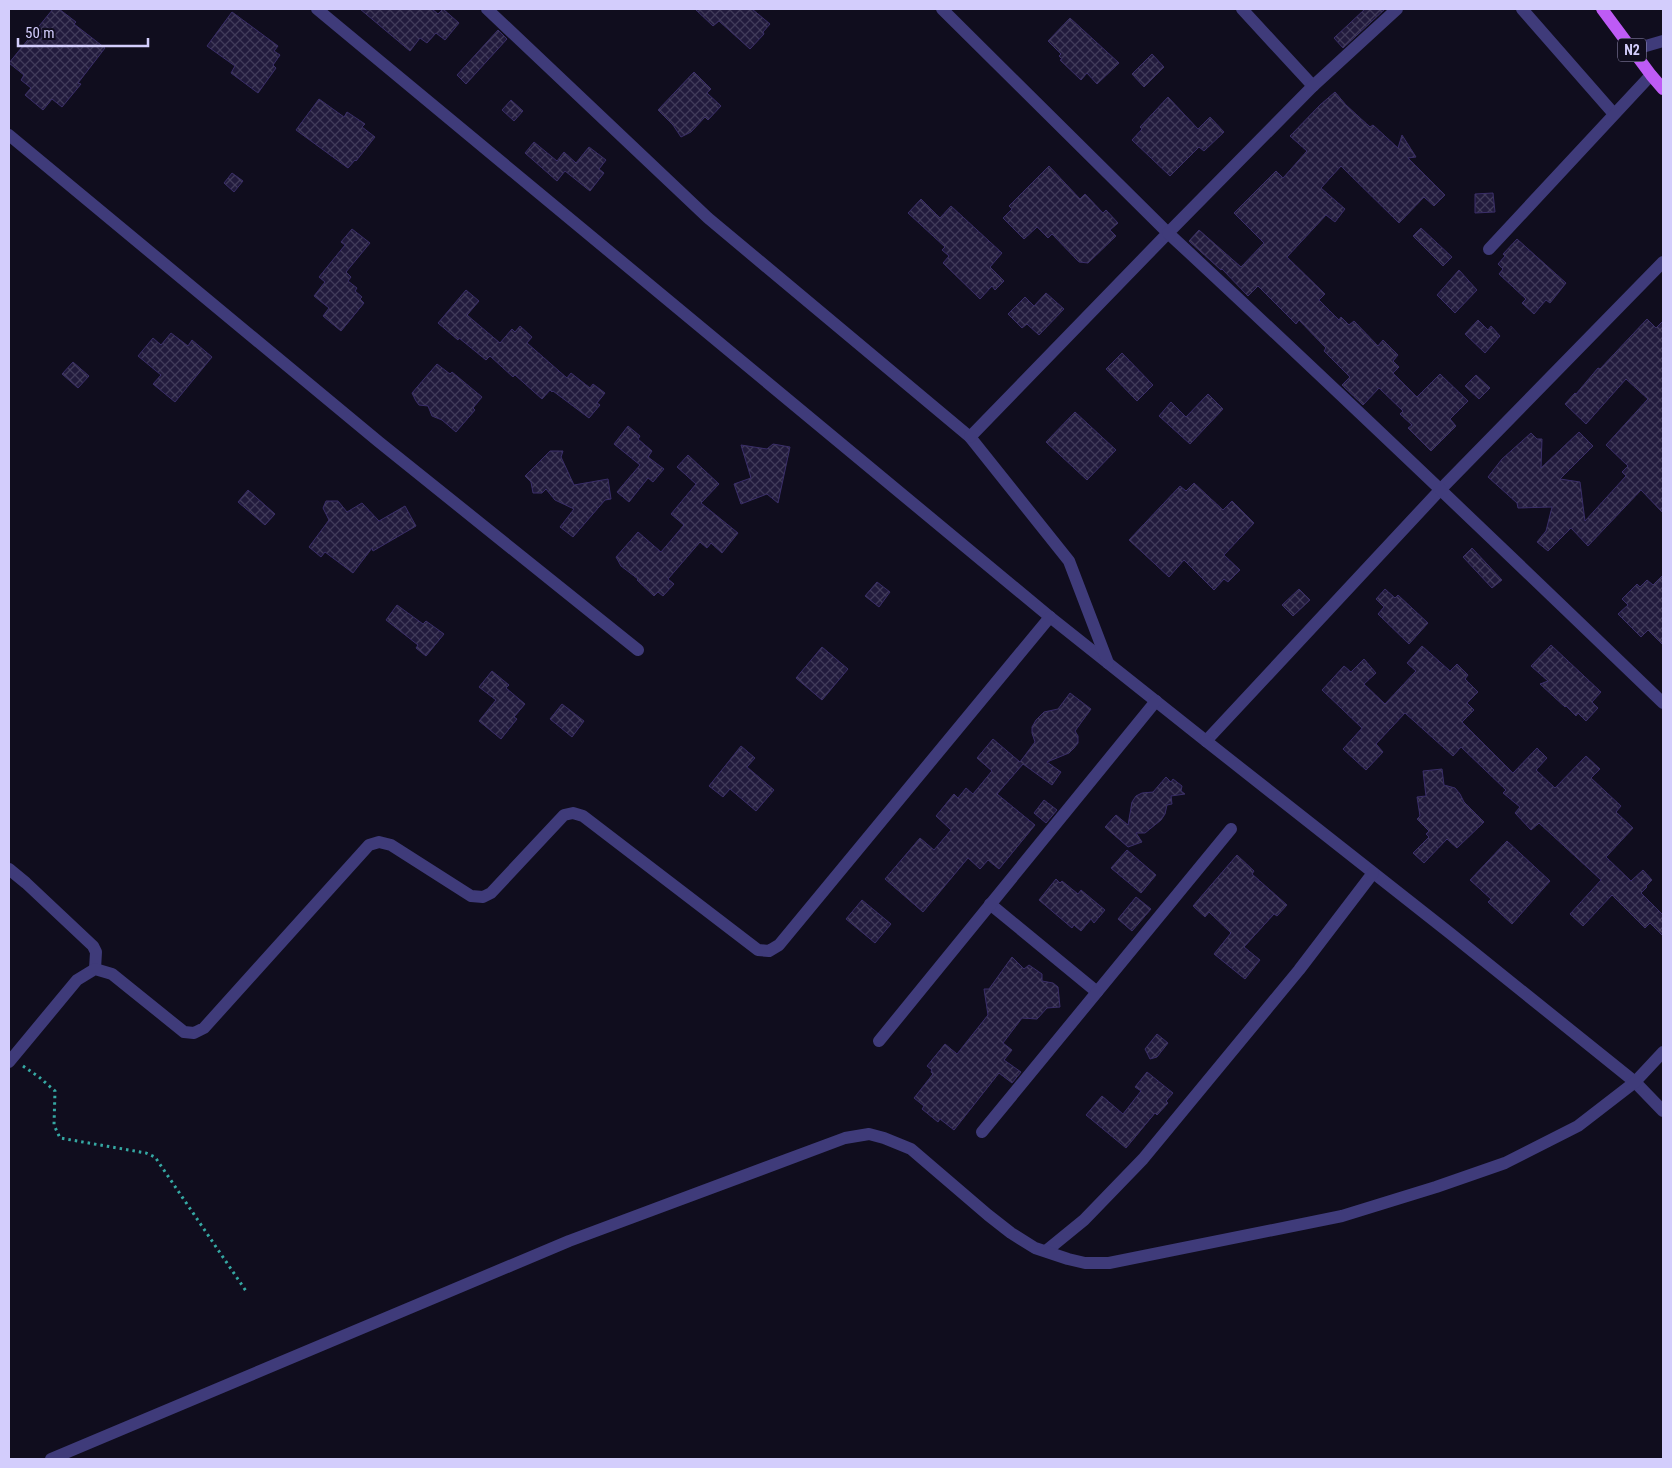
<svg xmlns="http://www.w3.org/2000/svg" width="1672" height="1468" font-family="'Roboto Condensed',sans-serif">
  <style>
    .building { fill: url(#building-cross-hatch); stroke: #3a2e68 }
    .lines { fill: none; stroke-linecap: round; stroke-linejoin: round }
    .path { stroke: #35a8a3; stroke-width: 3; stroke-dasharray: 2.5 4; stroke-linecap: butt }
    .minor { stroke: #3f3b7a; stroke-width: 12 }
    .primary { stroke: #be5bf5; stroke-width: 12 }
    .labels { text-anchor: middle; stroke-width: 4.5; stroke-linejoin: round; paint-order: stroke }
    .shield { fill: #100d1e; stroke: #9893b9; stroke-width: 1 }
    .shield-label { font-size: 14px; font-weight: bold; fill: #d3cdfc }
  </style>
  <defs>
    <pattern id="building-cross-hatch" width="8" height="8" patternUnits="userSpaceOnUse" patternTransform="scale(1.25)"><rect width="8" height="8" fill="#221b3d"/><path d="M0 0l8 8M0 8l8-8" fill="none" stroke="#413b5a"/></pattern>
  </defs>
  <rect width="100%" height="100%" fill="#100d1e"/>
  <!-- building -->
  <g class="building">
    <path d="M53 9H59L76 22 74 24 105 48 78 83 81 84 62 107 52 99 43 110 25 95 31 88 21 80 24 75 9 63Z"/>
    <path d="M360 9H432L438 14 443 9 459 23 445 40 436 33 427 43 420 38 410 51Z"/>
    <path d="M695 9H752L770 24 763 32 764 34 750 49 719 21 713 26Z"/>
    <path d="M1365 9H1385L1343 48 1334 38Z"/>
    <path d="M232 12 278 46 274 51 280 55 273 65 276 68 258 93 231 73 235 66 207 46Z"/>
    <path d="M1070 18 1119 63 1097 84 1087 73 1081 80 1060 60 1062 59 1059 56 1061 54 1048 41Z"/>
    <path d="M498 30 507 39 466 84 457 75Z"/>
    <path d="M1152 54 1164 67 1144 87 1132 74Z"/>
    <path d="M694 72 711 89 707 93 721 106 708 120 705 117 691 132 681 137 673 125 658 110Z"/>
    <path d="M1335 92 1346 105 1370 127 1373 125 1398 148 1402 135 1416 157 1408 158 1445 195 1434 206 1424 197 1399 223 1341 166 1321 188 1345 209 1335 222 1326 215 1287 257 1325 294 1319 300 1339 320 1341 317 1349 325 1354 321 1378 346 1383 340 1398 355 1393 361 1399 367 1393 373 1417 397 1440 374 1468 401 1450 419 1456 426 1431 451 1408 428 1412 425 1400 414 1403 411 1379 388 1363 405 1342 385 1350 377 1324 351 1326 348 1299 320 1296 324 1258 286 1248 296 1222 269 1221 270 1189 241 1199 230 1241 267 1264 243 1234 213 1276 171 1283 178 1307 151 1290 136 1320 105Z"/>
    <path d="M1168 97 1198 129 1210 117 1224 132 1204 151 1199 147 1170 176 1132 140 1142 129 1140 127Z"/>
    <path d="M319 99 344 117 347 112 365 124 362 127 375 137 356 161 355 160 348 168 296 130Z"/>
    <path d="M511 100 523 111 514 121 502 110Z"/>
    <path d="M534 142 557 161 564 152 576 163 589 147 606 160 599 169 604 173 590 191 565 171 557 181 525 153Z"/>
    <path d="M1049 166 1080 199 1085 194 1103 213 1106 210 1118 223 1110 230 1116 236 1088 263 1079 262 1052 234 1048 238 1037 227 1024 239 1003 218 1012 209 1009 206Z"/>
    <path d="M232 173 243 181 234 192 224 183Z"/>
    <path d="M1493 193 1495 212 1475 213V194Z"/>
    <path d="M921 199 940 218 951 206 1002 253 990 267 1004 281 995 290 992 286 980 299 943 263 949 256 942 250 945 247 908 213Z"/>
    <path d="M1421 228 1452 257 1443 266 1413 236Z"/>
    <path d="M352 229 370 243 346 272 351 277 348 281 357 288 355 291 362 297 360 299 364 303 341 331 323 316 329 308 314 296 325 282 319 277 345 245 341 242Z"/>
    <path d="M1517 239 1566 283 1550 303 1546 300 1534 314 1522 303 1526 299 1499 274 1503 269 1498 264 1505 256 1503 254Z"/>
    <path d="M1459 270 1477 290 1455 313 1437 295Z"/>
    <path d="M466 290 479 301 467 315 500 343 512 329 515 332 520 326 532 337 527 343 567 378 571 373 590 388 593 384 605 393 597 403 600 405 589 418 553 391 552 392 550 390 542 399 515 375 513 377 490 356 486 360 459 338 458 340 438 323Z"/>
    <path d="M1046 293 1064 309 1039 335 1027 324 1022 328 1008 314 1025 297 1034 306Z"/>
    <path d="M1647 319 1656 328 1663 321V513L1641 490 1588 546 1571 528 1548 551 1537 542 1546 531 1552 507 1518 508 1517 503 1488 477 1502 459 1531 433 1537 439H1542L1541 468 1579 432 1593 446 1560 479 1580 482 1585 521 1626 476 1622 472 1628 466 1606 445 1648 399 1626 379 1586 424 1565 404 1575 393 1576 394 1598 368 1600 369Z"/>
    <path d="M1478 320 1488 330 1491 326 1500 336 1485 353 1465 334Z"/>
    <path d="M171 333 188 346 192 340 212 357 175 402 153 384 161 375 138 356 153 338 161 345Z"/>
    <path d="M1122 353 1153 385 1137 401 1106 369Z"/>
    <path d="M73 362 89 376 78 388 62 374Z"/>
    <path d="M437 364 450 374 452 372 482 397 473 408 475 410 456 432 442 420 432 416 428 406 419 405 416 401 412 393Z"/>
    <path d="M1476 375 1490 388 1479 399 1465 386Z"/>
    <path d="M1208 394 1223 409 1190 444 1159 416 1171 402 1186 417Z"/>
    <path d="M1075 412 1116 450 1087 480 1046 442Z"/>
    <path d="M628 426 640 436 638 439 652 451 648 457 664 469 653 482 648 478 629 502 617 492 640 465 614 444Z"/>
    <path d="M773 444 790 447 778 503 767 494 741 504 734 484 751 478 741 445 767 449Z"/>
    <path d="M550 451H563L561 457 574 485 608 479 611 499 605 500 573 537 560 527 574 509 555 500 546 489 542 493H533L531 482 525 476Z"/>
    <path d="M688 455 719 484 701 503 738 533 722 553 711 543 707 548 700 542 668 579 674 584 663 596 658 592 654 596 637 580 638 579 621 566 616 557 638 532 661 552 684 525 671 514 696 484 677 467Z"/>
    <path d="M1194 483 1223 510 1232 501 1254 523 1224 555 1240 570 1228 582 1224 579 1214 590 1184 560 1169 577 1129 540 1180 486 1186 491Z"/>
    <path d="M248 490 275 514 265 525 238 502Z"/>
    <path d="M326 501H338L347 512 362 503 379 521 405 506 416 526 373 551 372 548 353 573 325 552 321 557 309 547 329 520 323 508Z"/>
    <path d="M1472 548 1502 580 1492 588 1463 557Z"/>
    <path d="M1663 575V645L1648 630 1641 637 1618 614 1628 605 1622 599 1637 584 1640 587 1647 580 1653 585Z"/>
    <path d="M877 582 890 592 879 607 865 596Z"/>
    <path d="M1299 589 1310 600 1293 616 1282 605Z"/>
    <path d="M1385 589 1395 598 1398 595 1428 623 1409 644 1378 614 1384 607 1376 599Z"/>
    <path d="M397 605 423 624 426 621 444 634 426 656 416 648 418 645 386 620Z"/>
    <path d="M1551 645 1601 692 1592 702 1598 708 1586 721 1578 713 1576 716 1566 706 1565 707 1540 684 1548 681 1531 666Z"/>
    <path d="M1422 646 1450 671 1457 664 1468 675 1465 679 1478 692 1467 703 1474 710 1462 722 1513 773 1537 748 1547 758 1536 770 1555 788 1586 756 1600 769 1591 778 1621 806 1616 812 1633 828 1606 857 1631 881 1643 870 1652 880 1646 886 1647 887 1641 893 1663 915V936L1650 923 1645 928 1612 895 1583 926 1570 914 1601 880 1539 823 1531 830 1515 813 1520 807 1503 793 1506 790 1461 747 1453 756 1405 713 1376 744 1383 752 1366 770 1343 749 1362 728 1322 690 1344 666 1351 672 1364 659 1376 673 1364 684 1385 704 1416 671 1407 663Z"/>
    <path d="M822 647 848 669 822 700 796 678Z"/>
    <path d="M492 671 509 685 506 688 525 704 514 717 517 719 501 739 479 721 496 700 479 687Z"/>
    <path d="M1070 693 1091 709 1075 731 1078 736V743L1074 748 1069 753 1047 762 1061 772 1052 785 1023 764 997 794 1035 825 999 869 988 860 980 869 968 858 923 912 885 879 920 838 934 850 951 830 936 816 954 794 958 798 966 788 973 794 992 771 977 758 993 739 1020 762 1035 742 1032 733V727L1036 720 1044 712 1058 709Z"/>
    <path d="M562 704 584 721 572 737 550 719Z"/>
    <path d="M741 746 755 758 747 767 774 790 756 811 730 789 723 797 709 786Z"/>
    <path d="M1442 769 1444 785 1455 788 1460 794 1464 802 1484 822 1457 848 1447 839 1424 863 1413 853 1429 837 1426 834 1429 831 1417 819 1420 816 1417 797 1426 796 1423 771Z"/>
    <path d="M1166 777 1171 782 1173 779 1182 786 1181 791 1185 794 1171 796 1172 804 1167 805 1165 814 1161 820 1145 833H1136L1142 842 1128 847 1105 827 1116 815 1128 825 1132 802 1136 796 1142 793 1153 792Z"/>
    <path d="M1044 800 1057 810 1046 823 1034 813Z"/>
    <path d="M1507 841 1550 881 1512 924 1488 902 1491 899 1470 880Z"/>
    <path d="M1127 850 1156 875 1141 893 1111 868Z"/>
    <path d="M1237 855 1254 871 1252 874 1287 905 1277 916 1274 914 1244 947 1260 960 1245 979 1214 954 1231 933 1209 912 1205 917 1193 906Z"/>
    <path d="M1056 879 1060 883 1062 881 1078 894 1081 890 1105 910 1094 923 1091 919 1081 931 1074 925 1072 928 1039 900Z"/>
    <path d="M1136 897 1151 909 1132 931 1118 919Z"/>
    <path d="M862 900 891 924 875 943 846 919Z"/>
    <path d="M1012 957 1024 969 1029 965 1042 974V981L1053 983 1058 987 1060 1007 1047 1008 1037 1019 1022 1018 1003 1043 1012 1050 1004 1060 1021 1072 1012 1083 999 1073 954 1130 940 1119 938 1122 922 1109 924 1106 914 1098 933 1074 931 1072 932 1070 927 1066 945 1044 957 1054 988 1015 984 989H989Z"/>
    <path d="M1157 1034 1168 1043 1157 1057 1150 1059 1145 1049Z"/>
    <path d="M1147 1072 1173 1093 1166 1101 1168 1103 1157 1115 1155 1113 1126 1148 1086 1115 1102 1096 1123 1114 1141 1091 1135 1087Z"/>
  </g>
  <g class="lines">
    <!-- path -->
    <path class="path" d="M23 1066 39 1077 55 1091 54 1125 60 1138 146 1153 155 1157 246 1291"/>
    <!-- minor -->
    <g class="minor">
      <path d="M317 9 1050 617 1206 741 1440 490 1663 262"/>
      <path d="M487 9 708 218 970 437 1069 561 1108 663"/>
      <path d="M942 9 1168 233 970 437"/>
      <path d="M1242 9 1313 86"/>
      <path d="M1397 9 1313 86 1168 233C1335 388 1499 545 1663 703"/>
      <path d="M1522 9 1614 114"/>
      <path d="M1632 50 1663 41"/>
      <path d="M9 135 379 442 638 650"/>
      <path d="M1489 249 1651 75"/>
      <path d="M1206 741 1451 934 1635 1082 1663 1111"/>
      <path d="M9 869 26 883 93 946 96 952 95 969"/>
      <path d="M990 904 1097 992"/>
      <path d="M879 1041 1156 701"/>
      <path d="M9 1062 77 980 95 969 112 974 184 1032 194 1033 204 1028 369 845 379 842 391 845 471 896 483 897 491 893 564 815 573 813 583 816 758 950 769 951 779 945 1050 617"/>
      <path d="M982 1132 1231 829"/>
      <path d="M1046 1251 1084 1220 1143 1159 1299 970 1373 873"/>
      <path d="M51 1459 569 1241 845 1138 869 1134 884 1138 911 1149 988 1215 1011 1233 1035 1248 1068 1259 1085 1263H1109L1342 1216 1436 1187 1505 1163 1578 1126 1635 1082 1663 1052"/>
    </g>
    <!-- primary -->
    <path class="primary" d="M1602 9 1651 75 1663 89"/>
  </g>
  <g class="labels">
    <!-- shield labels -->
    <rect class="shield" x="1618" y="38.5" width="28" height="23" rx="4"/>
    <g class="shield-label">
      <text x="1632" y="55">N2</text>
    </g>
  </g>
  <!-- border -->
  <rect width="1672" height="1468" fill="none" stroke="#d3cdfc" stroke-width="20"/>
  <!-- scale -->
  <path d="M18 38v8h130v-8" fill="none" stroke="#d3cdfc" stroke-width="2.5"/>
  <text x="25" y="38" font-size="15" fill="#d3cdfc" stroke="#100d1e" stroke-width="4" paint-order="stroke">50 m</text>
</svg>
